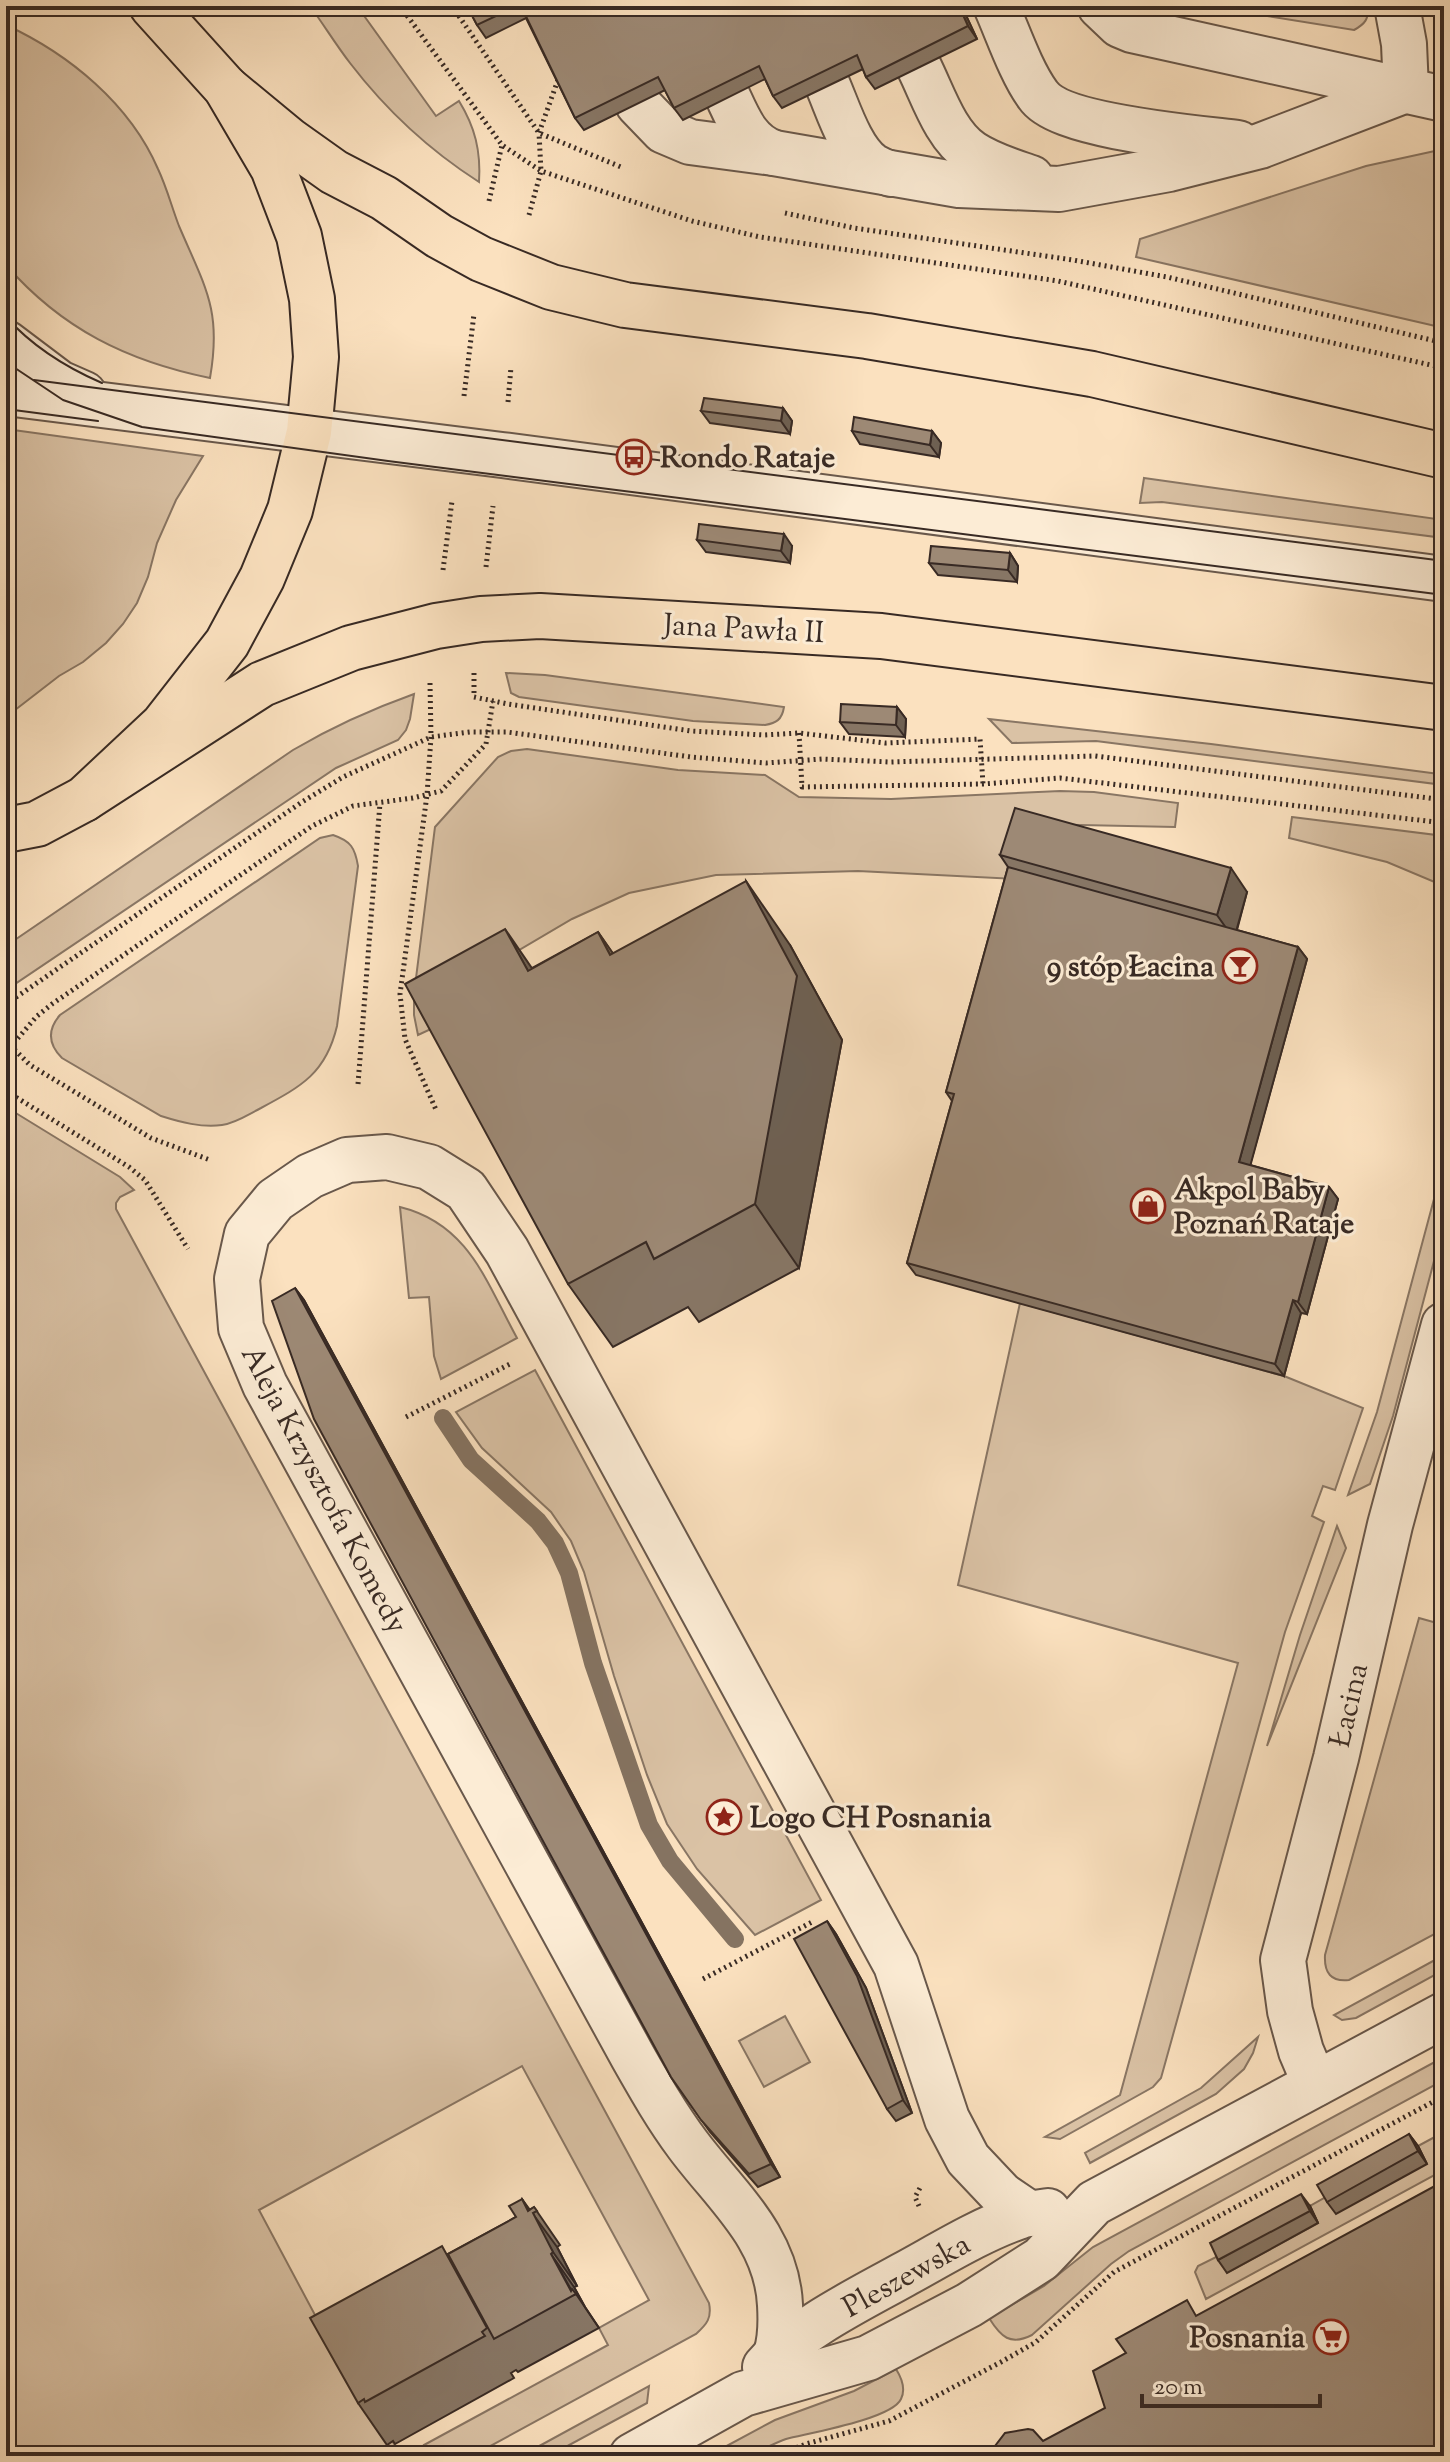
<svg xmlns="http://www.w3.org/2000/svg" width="1450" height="2462" font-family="'Sorts Mill Goudy',serif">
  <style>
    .green { fill: #dac2a5; stroke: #897664; stroke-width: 2 }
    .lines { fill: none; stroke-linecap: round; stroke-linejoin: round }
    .stream { stroke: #857361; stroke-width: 18 }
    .minor-casing { stroke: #69584b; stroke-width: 48 }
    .major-casing { stroke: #382a24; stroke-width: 48 }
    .path { stroke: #382a24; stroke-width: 5; stroke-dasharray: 2 4; stroke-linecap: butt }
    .minor { stroke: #fcecd5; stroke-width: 44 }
    .major { stroke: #fbe1bf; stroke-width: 44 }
    .tram { stroke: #382a24; stroke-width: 2 }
    .wall { fill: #877665; stroke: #382a24; stroke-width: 2 }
    .shaded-wall { fill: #6e6052; stroke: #382a24; stroke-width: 2 }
    .building { fill: #9d8975; stroke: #382a24; stroke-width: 2 }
    .labels { text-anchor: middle; stroke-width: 6; stroke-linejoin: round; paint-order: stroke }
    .poi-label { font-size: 30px; font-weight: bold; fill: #382a24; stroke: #fcecd5; text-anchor: start }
    .street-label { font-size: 30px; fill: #382a24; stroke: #fcecd5 }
  </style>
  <rect width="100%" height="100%" fill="#fbe1bf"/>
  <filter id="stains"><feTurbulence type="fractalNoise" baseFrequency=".0025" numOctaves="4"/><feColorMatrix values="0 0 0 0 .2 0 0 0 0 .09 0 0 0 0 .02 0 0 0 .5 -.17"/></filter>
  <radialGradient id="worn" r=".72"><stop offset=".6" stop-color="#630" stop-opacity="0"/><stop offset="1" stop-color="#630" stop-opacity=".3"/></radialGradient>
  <!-- green -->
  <g class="green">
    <path d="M310 6H357L436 116 459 101C475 127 481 151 479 182 429 150 386 110 350 63 336 45 324 25 310 6Z"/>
    <path d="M1220 6H1368C1369 19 1365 24 1354 30L1236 11Z"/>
    <path d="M6 25C69 54 130 104 158 169 167 188 172 208 179 226 205 287 222 310 210 378 127 361 62 329 6 265Z"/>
    <path d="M1444 149V328L1136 257 1140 239 1366 166Z"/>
    <path d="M6 429 203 456 176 500 157 543 148 577 137 603 123 624 106 643 83 662 59 676 6 717Z"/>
    <path d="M1144 478 1444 520V538L1162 502 1140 503Z"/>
    <path d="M506 673 545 675 784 707C782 720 776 723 765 725L693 721 519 697 511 693Z"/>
    <path d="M414 694 410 719 406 730 398 740 336 768 6 990V946L293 750C332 727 372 709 414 694Z"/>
    <path d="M989 719 1211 744 1439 774 1444 775V785L1096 741 1012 743Z"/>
    <path d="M527 749 678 770 765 775 799 797 891 799 1060 791 1094 792 1178 803 1175 827 1033 824 1016 879 858 871 716 875 629 893 572 919 451 990 431 1029 418 1035 414 1015V994L435 827 498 757 511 751Z"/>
    <path d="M1292 817 1444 836V886L1387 862 1289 838Z"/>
    <path d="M333 835C351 841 355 848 358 866L337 1026C326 1073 302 1086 261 1108 249 1114 236 1123 222 1125 202 1128 180 1122 161 1116L62 1058C48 1044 47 1030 60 1015L320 838Z"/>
    <path d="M6 1107 120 1177 134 1190 120 1197 116 1203V1209L709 2303C712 2318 707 2324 696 2334L472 2456H430L424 2445 608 2345 599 2328 649 2300 522 2066 259 2210 339 2360 402 2456H6Z"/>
    <path d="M1434 1199 1443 1227 1393 1416 1370 1484 1348 1495 1377 1412Z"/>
    <path d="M400 1207C469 1224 486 1282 517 1338L441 1379 434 1356 429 1297 409 1298Z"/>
    <path d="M1020 1303 1284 1376 1363 1408 1335 1490 1323 1486 1312 1516 1324 1522 1285 1632 1161 2078 1153 2087 1060 2139 1045 2137 1120 2095 1238 1663 958 1585Z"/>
    <path d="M535 1370 821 1900 755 1935 697 1869 667 1824 647 1775 614 1676 584 1572 571 1541 551 1512 482 1448 456 1412Z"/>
    <path d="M1337 1526 1346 1548 1267 1746 1300 1635Z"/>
    <path d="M1419 1618 1444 1625V1929L1349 1980C1331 1982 1324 1973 1325 1955Z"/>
    <path d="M1444 1955V1970L1356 2018 1342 2020 1334 2015Z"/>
    <path d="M785 2016 810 2062 764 2087 739 2041Z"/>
    <path d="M1258 2037 1253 2053 1244 2069 1216 2094 1090 2163 1085 2153 1201 2088Z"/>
    <path d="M1444 2057V2080L1129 2251 1111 2264 1032 2335C1010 2346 1001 2337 989 2318L1044 2286 1093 2247Z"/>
    <path d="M1444 2132V2170L1206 2299 1195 2272 1198 2266 1218 2256 1227 2273 1318 2223 1310 2206 1326 2197 1426 2164 1418 2146Z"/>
    <path d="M896 2369C901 2377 906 2389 901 2399 892 2419 809 2433 786 2439 772 2444 759 2452 745 2456 734 2459 719 2456 708 2456L775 2420 854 2391Z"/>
    <path d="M649 2386 647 2403 549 2456H521Z"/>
  </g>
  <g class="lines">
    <!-- stream -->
    <path class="stream" d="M443 1418 471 1460 538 1521 555 1543 569 1573 593 1663 649 1825 670 1861 735 1939"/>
    <!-- minor casing -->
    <g class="minor-casing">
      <g id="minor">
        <path d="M996 6C1008 33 1021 72 1038 95 1060 127 1197 138 1238 143"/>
        <path d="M1100 6 1120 25 1132 30 1444 99"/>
        <path d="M1397 6 1404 44 1406 90"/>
        <path d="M919 67C933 95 945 135 972 153 990 165 1011 171 1031 178"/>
        <path d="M828 86C838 109 851 152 873 166 878 169 885 172 891 174"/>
        <path d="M728 97C739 121 748 144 774 153"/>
        <path d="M638 104 664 131 690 142 774 153 959 185 1059 189 1169 169 1260 146 1406 90"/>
        <path d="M6 343 59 383 84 394"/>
        <path d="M6 393 502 455 1444 579"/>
        <path d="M1315 2084 1301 2051 1290 2011 1283 1960 1336 1758 1390 1525 1444 1325"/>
        <path d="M776 2354C781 2338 781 2322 780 2305 777 2237 726 2196 688 2145 667 2117 650 2087 633 2057L265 1385 241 1328 237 1279 247 1234 275 1200 310 1176 347 1160 387 1157 429 1167 466 1190 507 1251 896 1965 947 2119 968 2159 1002 2195 1030 2214"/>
        <path d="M765 2367C796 2330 860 2299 903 2275 940 2255 978 2231 1018 2217 1028 2213 1038 2213 1048 2211"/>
        <path d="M632 2456 743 2394 868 2358 969 2305 1041 2259 1094 2203 1444 2015"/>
      </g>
    </g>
    <!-- major casing -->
    <g class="major-casing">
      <g id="major">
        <path d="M226 88 289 140 334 172 384 198 439 236 481 259 551 287 625 305 867 336 1092 374 1444 456"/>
        <path d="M84 799 262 684 351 648 436 626 481 619 540 616 881 636 1444 708"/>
        <path d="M6 830 37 824 84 799 163 725 227 643 262 578 290 510 309 432 316 357 312 299 299 236 273 168 226 88 152 6"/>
      </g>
    </g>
    <!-- path -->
    <g class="path">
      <path d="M400 6 502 145 541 171 692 221 760 237 1058 281 1444 368"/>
      <path d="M452 6 539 133 621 167"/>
      <path d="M489 201 502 145"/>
      <path d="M785 213 854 228 1073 260 1167 277 1444 343"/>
      <path d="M529 215 541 171 539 133 559 77"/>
      <path d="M464 396 474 314"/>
      <path d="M508 402 511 367"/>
      <path d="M486 567 493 506"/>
      <path d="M443 570 452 501"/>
      <path d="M474 673V697L508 704 691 731 764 735 799 733 885 743 980 739 983 784"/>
      <path d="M430 683 431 737 427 795 400 994 405 1039 437 1112"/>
      <path d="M799 733 802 787 983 784 1060 778 1444 823"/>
      <path d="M6 1004 302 802 343 777 431 737 470 732H507L691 757 766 763 822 759 890 762 1095 756 1444 800"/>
      <path d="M6 1041 30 1065 151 1138 210 1160"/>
      <path d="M6 1052 37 1016 52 1004 312 826 353 806 413 798 441 791 486 744 493 701"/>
      <path d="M358 1084 380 803"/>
      <path d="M6 1091 129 1167 145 1180 188 1249"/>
      <path d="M406 1417 510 1364"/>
      <path d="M703 1979 812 1922"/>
      <path d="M919 2206 915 2197 921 2186"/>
      <path d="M774 2456 806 2444 889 2421 1001 2362 1036 2342 1114 2272 1444 2096"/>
    </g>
    <!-- minor -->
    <use href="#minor" class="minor"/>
    <!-- major -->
    <use href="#major" class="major"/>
    <!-- tram -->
    <g class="tram">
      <path d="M6 317C33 347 65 367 102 383"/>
      <path d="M6 362 63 400 142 427 388 461 1444 595"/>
      <path d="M34 380 1444 561"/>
      <path d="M6 409 98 421"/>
    </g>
  </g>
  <!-- wall -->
  <g class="wall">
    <path d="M467 6H968L963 9 977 39 875 89 866 77 863 69 782 108 773 96 765 79 683 120 674 108 665 90 584 130 575 118 526 18 486 38 477 25Z"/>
    <path d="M783 408 792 421 790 434 710 423 701 411Z"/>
    <path d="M852 431H932L941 443 939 457 860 444Z"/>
    <path d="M697 540 792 546 790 563 706 552Z"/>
    <path d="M1010 553 1018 566 1017 582 938 575 929 563Z"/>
    <path d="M897 707 906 719 905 737 849 734 840 722Z"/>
    <path d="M1000 855 1247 892 1237 930 1298 947 1307 959 1250 1165 1329 1187 1338 1199 1307 1314 1301 1313 1284 1376 916 1275 907 1263 952 1101 946 1092 1008 867Z"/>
    <path d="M598 932 613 954 790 945 842 1040 799 1268 699 1322 688 1307 613 1347 568 1284 532 968Z"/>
    <path d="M295 1288 304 1300 780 2177 758 2187 710 2132 671 2077Z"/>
    <path d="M827 1921 836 1934 866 1988 912 2113 896 2121 887 2109Z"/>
    <path d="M1409 2134 1418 2146 1427 2164 1336 2214 1327 2202Z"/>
    <path d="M522 2199 529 2210 534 2207 560 2245 557 2247 577 2286 574 2287 585 2307 599 2328 518 2372 516 2370 511 2373 514 2378 395 2444 393 2441 387 2445 358 2403 448 2254 516 2217Z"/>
    <path d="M1310 2206 1318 2223 1227 2273 1218 2260Z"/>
  </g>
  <!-- shaded-wall -->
  <g class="shaded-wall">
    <path d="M959 6H961L963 9 977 39 968 26Z"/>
    <path d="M783 408 792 421 790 434 781 421Z"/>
    <path d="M932 431 941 443 939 457 930 445Z"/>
    <path d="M784 534 792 546 790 563 781 551Z"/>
    <path d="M1010 553 1018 566 1017 582 1008 570Z"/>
    <path d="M897 707 906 719 905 737 896 725Z"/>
    <path d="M1231 868 1247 892 1234 939 1217 915Z"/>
    <path d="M746 881 790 945 842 1040 799 1268 755 1204Z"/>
    <path d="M505 929 549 993 528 971Z"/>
    <path d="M598 932 643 996 610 955Z"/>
    <path d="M1298 947 1307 959 1248 1174 1239 1162Z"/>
    <path d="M1329 1187 1338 1199 1307 1314 1298 1302Z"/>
    <path d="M295 1288 304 1300 780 2177 771 2164Z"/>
    <path d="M1293 1300 1301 1313 1284 1376 1275 1364Z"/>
    <path d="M827 1921 836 1934 866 1988 912 2113 903 2100Z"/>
    <path d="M1409 2134 1418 2146 1427 2164 1418 2151Z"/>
    <path d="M1301 2194 1310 2206 1318 2223 1310 2211Z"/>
    <path d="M522 2199 557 2247 577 2286 553 2252 528 2211Z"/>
    <path d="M551 2254 574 2287 585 2307 599 2328 576 2294 574 2295Z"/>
  </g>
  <!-- building -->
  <g class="building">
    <path d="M467 6H517L477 25Z"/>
    <path d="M521 6H959L968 26 866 77 857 55 773 96 759 66 674 108 658 77 575 118Z"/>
    <path d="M704 398 783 408 781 421 701 411Z"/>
    <path d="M854 417 932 431 930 445 852 431Z"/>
    <path d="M699 524 784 534 781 551 697 540Z"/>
    <path d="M931 546 1010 553 1008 570 929 563Z"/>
    <path d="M841 704 897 707 896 725 840 722Z"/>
    <path d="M1015 808 1231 868 1217 915 1000 855Z"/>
    <path d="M1008 867 1298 947 1239 1162 1329 1187 1298 1302 1293 1300 1275 1364 907 1263 954 1094 946 1092Z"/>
    <path d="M746 881 797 976 755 1204 654 1259 646 1242 568 1284 405 984 505 929 528 971 598 932 610 955Z"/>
    <path d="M295 1288 771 2164 749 2174 701 2120 671 2077 314 1419 272 1301Z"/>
    <path d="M827 1921 857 1976 903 2100 887 2109 794 1939Z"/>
    <path d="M1409 2134 1418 2151 1327 2202 1317 2185Z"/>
    <path d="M1444 2181V2456H996L995 2446 1005 2433 1028 2429 1033 2430 1043 2441 1105 2408 1093 2371 1126 2353 1116 2339 1187 2300 1196 2316Z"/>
    <path d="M1301 2194 1310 2211 1218 2260 1210 2243Z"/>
    <path d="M522 2199 528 2211 534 2207 537 2211 533 2213 553 2252 551 2254 571 2291 572 2289 576 2294 494 2339 448 2254 516 2217 509 2206Z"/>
    <path d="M442 2246 487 2328 482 2332 485 2336 365 2402 364 2399 358 2403 310 2318Z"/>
  </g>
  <!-- icons -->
  <defs>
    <g id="bus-ring" transform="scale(1.8)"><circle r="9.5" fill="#fcecd5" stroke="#8f2418" stroke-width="1.5"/><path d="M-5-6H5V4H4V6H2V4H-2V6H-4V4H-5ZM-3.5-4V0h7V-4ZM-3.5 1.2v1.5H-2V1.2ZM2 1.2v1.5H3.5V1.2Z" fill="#8f2418"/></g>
    <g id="bar-ring" transform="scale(1.8)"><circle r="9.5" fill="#fcecd5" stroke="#8f2418" stroke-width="1.5"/><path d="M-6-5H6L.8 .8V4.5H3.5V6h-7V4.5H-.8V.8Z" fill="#8f2418"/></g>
    <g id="shop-ring" transform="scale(1.8)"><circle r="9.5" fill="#fcecd5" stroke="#8f2418" stroke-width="1.5"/><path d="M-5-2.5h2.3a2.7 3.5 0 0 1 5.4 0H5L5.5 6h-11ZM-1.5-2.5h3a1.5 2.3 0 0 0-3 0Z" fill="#8f2418"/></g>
    <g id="sight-ring" transform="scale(1.8)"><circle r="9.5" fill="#fcecd5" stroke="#8f2418" stroke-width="1.5"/><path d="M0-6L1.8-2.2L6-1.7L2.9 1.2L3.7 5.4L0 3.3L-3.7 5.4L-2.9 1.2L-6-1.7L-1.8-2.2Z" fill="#8f2418"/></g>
    <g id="supermarket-ring" transform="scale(1.8)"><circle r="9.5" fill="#fcecd5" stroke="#8f2418" stroke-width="1.5"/><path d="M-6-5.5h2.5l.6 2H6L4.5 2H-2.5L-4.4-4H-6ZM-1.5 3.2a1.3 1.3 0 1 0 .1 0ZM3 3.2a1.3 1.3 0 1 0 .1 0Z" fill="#8f2418"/></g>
  </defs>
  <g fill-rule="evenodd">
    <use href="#bus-ring" x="634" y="457"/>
    <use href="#bar-ring" x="1240" y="966"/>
    <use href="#shop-ring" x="1148" y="1206"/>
    <use href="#sight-ring" x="724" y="1817"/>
    <use href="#supermarket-ring" x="1331" y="2337"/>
  </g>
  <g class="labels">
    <!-- poi labels -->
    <g class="poi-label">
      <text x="660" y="467">Rondo Rataje</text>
      <text x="1214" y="976" text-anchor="end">9 stóp Łacina</text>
      <text x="1174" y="1199">Akpol Baby<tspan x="1174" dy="34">Poznań Rataje</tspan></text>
      <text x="750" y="1827">Logo CH Posnania</text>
      <text x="1305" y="2347" text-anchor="end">Posnania</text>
    </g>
    <!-- street labels -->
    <g class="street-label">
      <text transform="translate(744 628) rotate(3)" y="10">Jana Pawła II</text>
      <text transform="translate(325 1489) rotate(62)" y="10">Aleja Krzysztofa Komedy</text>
      <text transform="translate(1348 1705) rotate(-77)" y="10">Łacina</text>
      <text transform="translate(906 2275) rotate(-29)" y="10">Pleszewska</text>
    </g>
  </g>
  <!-- margin -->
  <rect width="1450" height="2462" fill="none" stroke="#fbe1bf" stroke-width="32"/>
  <rect x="8" y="8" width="1434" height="2446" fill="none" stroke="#382a24" stroke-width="4"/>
  <rect x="16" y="16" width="1418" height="2430" fill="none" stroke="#382a24" stroke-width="2"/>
  <!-- scale -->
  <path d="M1142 2394v12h178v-12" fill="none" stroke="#382a24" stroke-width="4"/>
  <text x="1154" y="2394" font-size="24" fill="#382a24" stroke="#fcecd5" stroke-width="6" paint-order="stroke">20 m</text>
  <rect width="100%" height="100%" filter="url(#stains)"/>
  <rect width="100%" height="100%" fill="url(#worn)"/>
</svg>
